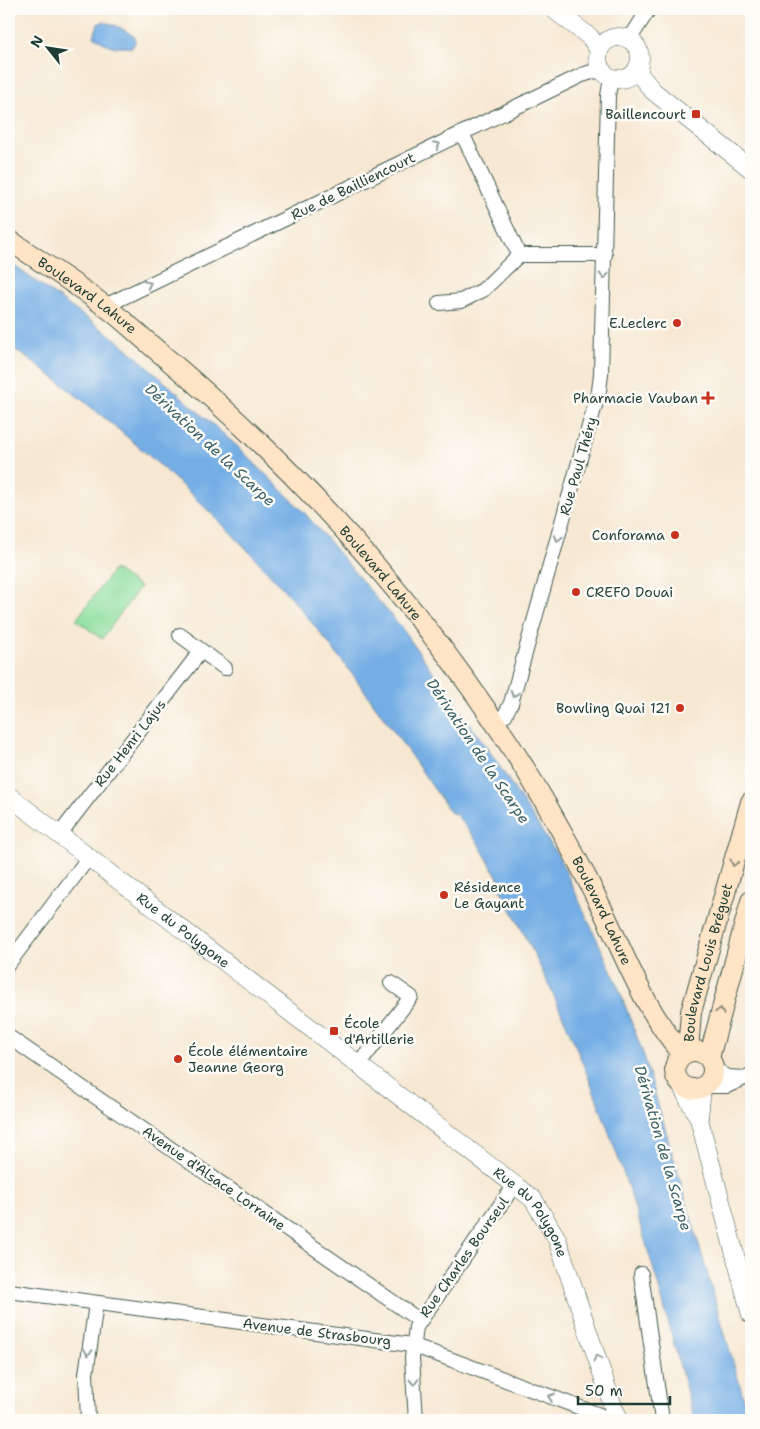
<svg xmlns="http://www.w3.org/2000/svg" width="760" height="1429" font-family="'Shantell Sans',sans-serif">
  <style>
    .green { fill: #8fdf9f; stroke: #578e6a }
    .water { fill: #74aee5; stroke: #4a768c }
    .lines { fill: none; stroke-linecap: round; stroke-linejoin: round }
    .minor-casing { stroke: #3f574c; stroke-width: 16 }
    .tertiary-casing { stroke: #3f574c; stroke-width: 19 }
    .secondary-casing { stroke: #3f574c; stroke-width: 22 }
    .minor { stroke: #fff; stroke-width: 14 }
    .tertiary { stroke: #fff; stroke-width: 18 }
    .secondary { stroke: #ffe4c6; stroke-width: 20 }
    .oneway { stroke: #8f9e9a }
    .oneway2 { stroke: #8f907d }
    .poi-dot { fill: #c8321e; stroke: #fdfcf7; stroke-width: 2 }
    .labels { text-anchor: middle; stroke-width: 5; stroke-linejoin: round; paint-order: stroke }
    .poi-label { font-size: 14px; fill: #1f3d34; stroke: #fdfcf7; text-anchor: end }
    .street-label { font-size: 14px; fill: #1f3d34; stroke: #fdfcf7 }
    .water-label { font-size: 15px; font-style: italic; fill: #395f69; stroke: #fdfcf7 }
  </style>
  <rect width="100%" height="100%" fill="#fdfcf7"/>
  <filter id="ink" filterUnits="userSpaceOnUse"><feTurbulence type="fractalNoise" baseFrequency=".02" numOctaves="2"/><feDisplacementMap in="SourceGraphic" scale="10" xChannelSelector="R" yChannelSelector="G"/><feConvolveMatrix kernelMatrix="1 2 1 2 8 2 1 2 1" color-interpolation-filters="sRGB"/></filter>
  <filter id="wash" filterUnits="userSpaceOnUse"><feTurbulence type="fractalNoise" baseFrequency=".0096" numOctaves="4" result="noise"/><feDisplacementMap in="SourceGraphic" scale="20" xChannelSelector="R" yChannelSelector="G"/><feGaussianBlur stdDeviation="1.12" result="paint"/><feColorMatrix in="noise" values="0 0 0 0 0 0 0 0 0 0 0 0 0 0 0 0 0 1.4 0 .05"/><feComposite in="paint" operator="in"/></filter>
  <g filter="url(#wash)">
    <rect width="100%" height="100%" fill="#f7e8d3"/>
    <!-- green -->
    <path class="green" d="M114 569 140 587 102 639 76 620Z"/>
    <!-- water -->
    <g class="water">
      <path d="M102 22C114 23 125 30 135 37V43L132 47C115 48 107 47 94 36L98 24Z"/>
      <path d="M9 262 121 343 237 446 303 511 401 627 492 755 559 857 616 981 644 1056 750 1420H694C681 1372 669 1322 655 1274 616 1140 566 1007 498 885L501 883 478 843 456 814 451 813C396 735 342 654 278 583 197 493 107 415 9 345Z"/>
    </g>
  </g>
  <g filter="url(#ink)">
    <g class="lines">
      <!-- minor casing -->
      <g class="minor-casing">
        <g id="minor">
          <path d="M629 40 649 9"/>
          <path d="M462 133 519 255"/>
          <path d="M439 303 461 301 483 290 519 255H605"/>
          <path d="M105 306 582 75 595 71 602 72"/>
          <path d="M180 635 225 668"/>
          <path d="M495 723 505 715 511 703 599 391 601 374 608 96 611 78"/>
          <path d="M59 835 201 651"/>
          <path d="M9 963 89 857"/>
          <path d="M9 1037 419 1320"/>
          <path d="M359 1064 411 997 391 983"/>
          <path d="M713 1068 728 1077 744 1078"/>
          <path d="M704 1086H727L751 1075"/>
          <path d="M641 1274 662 1420"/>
          <path d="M9 1291 412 1345 613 1420"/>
          <path d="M88 1420 86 1374 96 1304"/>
          <path d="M416 1420 412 1358 416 1327 515 1184"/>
        </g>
      </g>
      <!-- tertiary casing -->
      <g class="tertiary-casing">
        <g id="tertiary">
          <path d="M553 9 590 37 599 50"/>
          <circle cx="619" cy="58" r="21"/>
          <path d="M638 66 640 75 653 91 751 169"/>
          <path id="s1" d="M9 796 533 1199 557 1239 614 1409 620 1420"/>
          <path d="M680 1083 699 1119 751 1315"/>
          <path d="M699 1118 702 1087"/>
        </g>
      </g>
      <!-- secondary casing -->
      <g class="secondary-casing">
        <g id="secondary">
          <path id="s2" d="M9 240C41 262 75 283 106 307 125 321 141 337 159 352 302 472 428 613 527 772 555 818 581 865 604 913 627 961 647 1014 683 1054"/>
          <circle cx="694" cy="1070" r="19"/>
          <path id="s3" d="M688 1051 691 1012 751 802"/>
          <path d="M709 1058 751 901"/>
        </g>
      </g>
      <!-- minor -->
      <use href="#minor" class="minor"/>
      <!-- tertiary -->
      <use href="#tertiary" class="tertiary"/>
      <!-- secondary -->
      <use href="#secondary" class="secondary"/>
    </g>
    <!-- one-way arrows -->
    <defs><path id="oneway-chevron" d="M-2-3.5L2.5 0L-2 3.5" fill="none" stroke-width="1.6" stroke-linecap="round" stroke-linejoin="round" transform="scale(1.25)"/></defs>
    <g class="oneway">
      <use href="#oneway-chevron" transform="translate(437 145) rotate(-26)"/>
      <use href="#oneway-chevron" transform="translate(604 276) rotate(92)"/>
      <use href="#oneway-chevron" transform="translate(148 284) rotate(-26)"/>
      <use href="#oneway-chevron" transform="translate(558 538) rotate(106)"/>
      <use href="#oneway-chevron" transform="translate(514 694) rotate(106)"/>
      <use href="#oneway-chevron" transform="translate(88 1352) rotate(98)"/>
      <use href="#oneway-chevron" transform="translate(597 1358) rotate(-108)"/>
      <use href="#oneway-chevron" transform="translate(414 1382) rotate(87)"/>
      <use href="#oneway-chevron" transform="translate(551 1397) rotate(-159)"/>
    </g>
    <g class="oneway2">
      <use href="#oneway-chevron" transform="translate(734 863) rotate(106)"/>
      <use href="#oneway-chevron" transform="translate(720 1011) rotate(-74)"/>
    </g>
  </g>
  <!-- markers -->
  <g class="poi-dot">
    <rect x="691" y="109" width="10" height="10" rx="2.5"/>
    <circle cx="677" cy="323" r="5"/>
    <path d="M705.5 390.5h5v5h5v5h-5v5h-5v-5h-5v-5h5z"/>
    <circle cx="675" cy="535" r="5"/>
    <circle cx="576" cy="592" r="5"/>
    <circle cx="680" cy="708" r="5"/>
    <circle cx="444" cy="895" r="5"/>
    <rect x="329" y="1026" width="10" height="10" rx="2.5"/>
    <circle cx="178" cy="1059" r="5"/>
  </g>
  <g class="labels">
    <!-- poi labels -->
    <g class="poi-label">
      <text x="686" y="119">Baillencourt</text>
      <text x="667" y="328">E.Leclerc</text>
      <text x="698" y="403">Pharmacie Vauban</text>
      <text x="665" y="540">Conforama</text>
      <text x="586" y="597" text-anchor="start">CREFO Douai</text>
      <text x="670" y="713">Bowling Quai 121</text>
      <text x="454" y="892" text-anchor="start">Résidence<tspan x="454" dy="16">Le Gayant</tspan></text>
      <text x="344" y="1028" text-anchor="start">École<tspan x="344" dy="16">d'Artillerie</tspan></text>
      <text x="188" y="1056" text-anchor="start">École élémentaire<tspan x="188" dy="16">Jeanne Georg</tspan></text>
    </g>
    <!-- street labels -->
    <g class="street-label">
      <text transform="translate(353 186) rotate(-26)" y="5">Rue de Bailliencourt</text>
      <text dy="5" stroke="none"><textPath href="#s2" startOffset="96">Boulevard Lahure</textPath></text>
      <text transform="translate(578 466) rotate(-74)" y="5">Rue Paul Théry</text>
      <text dy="5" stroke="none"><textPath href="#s2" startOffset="501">Boulevard Lahure</textPath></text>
      <text transform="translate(130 743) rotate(-52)" y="5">Rue Henri Lajus</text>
      <text dy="5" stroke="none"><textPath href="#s2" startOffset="906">Boulevard Lahure</textPath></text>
      <text dy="5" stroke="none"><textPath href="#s1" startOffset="220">Rue du Polygone</textPath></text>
      <text dy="5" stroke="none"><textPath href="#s3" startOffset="91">Boulevard Louis Bréguet</textPath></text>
      <text transform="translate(214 1178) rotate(35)" y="5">Avenue d'Alsace Lorraine</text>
      <text dy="5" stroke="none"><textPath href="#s1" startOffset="670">Rue du Polygone</textPath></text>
      <text transform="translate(464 1257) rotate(-55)" y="5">Rue Charles Bourseul</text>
      <text transform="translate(317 1332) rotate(7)" y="5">Avenue de Strasbourg</text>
    </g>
    <!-- water labels -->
    <g class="water-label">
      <text transform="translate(210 445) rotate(43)" y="5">Dérivation de la Scarpe</text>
      <text transform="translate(478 751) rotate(56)" y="5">Dérivation de la Scarpe</text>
      <text transform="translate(663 1148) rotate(74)" y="5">Dérivation de la Scarpe</text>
    </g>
  </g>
  <!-- margin -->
  <rect width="760" height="1429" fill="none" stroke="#fdfcf7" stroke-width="30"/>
  <!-- north arrow -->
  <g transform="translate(48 48) rotate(300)" stroke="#fdfcf7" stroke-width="4" paint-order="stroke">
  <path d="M0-4L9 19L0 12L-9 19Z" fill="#1f3d34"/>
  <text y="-8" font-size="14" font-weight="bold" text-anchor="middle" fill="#1f3d34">N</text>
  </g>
  <!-- scale -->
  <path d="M578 1396v8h92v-8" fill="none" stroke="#1f3d34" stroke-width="2.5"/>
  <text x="585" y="1396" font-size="15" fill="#1f3d34" stroke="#fdfcf7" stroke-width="4" paint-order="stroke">50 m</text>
</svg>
